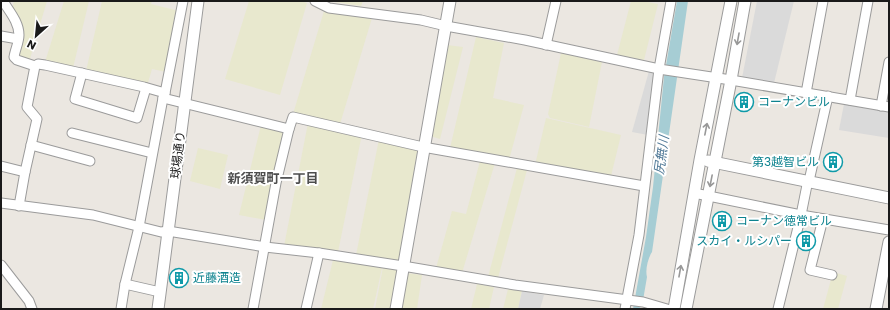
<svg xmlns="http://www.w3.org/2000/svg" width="890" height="310" font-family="Poppins,'Noto Sans JP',sans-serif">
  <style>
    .farmland { fill: #e8e8ce }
    .parking { fill: #dadada }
    .water { fill: #a6cdd4 }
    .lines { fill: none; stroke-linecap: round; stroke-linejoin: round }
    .minor-casing { stroke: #9b9b9b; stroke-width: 11 }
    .tertiary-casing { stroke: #9b9b9b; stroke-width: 13 }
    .minor { stroke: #fff; stroke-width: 9 }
    .tertiary { stroke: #fff; stroke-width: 11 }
    .oneway { stroke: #989898 }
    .labels { text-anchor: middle; stroke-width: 4; stroke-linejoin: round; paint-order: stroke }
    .culture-label { font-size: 12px; fill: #0d838f; stroke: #fff; text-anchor: start }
    .street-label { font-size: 12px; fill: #1a1a1a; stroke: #fff }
    .water-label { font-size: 13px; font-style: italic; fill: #507997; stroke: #fff }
    .neighbourhood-label { font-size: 13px; font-weight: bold; fill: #4d4d4d; stroke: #fff }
  </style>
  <rect width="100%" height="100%" fill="#ebe7e1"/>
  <!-- farmland -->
  <g class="farmland">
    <path d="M14 1H47L29 62 18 57 12 9Z"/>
    <path d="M64 1H89L73 68 45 62Z"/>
    <path d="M102 1H152L151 4 179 11 166 72 152 69 147 86 86 71Z"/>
    <path d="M249 1H301L307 3 280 95 225 79Z"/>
    <path d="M328 1H363L361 6Z"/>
    <path d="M631 1H642L658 4 644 60 617 55Z"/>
    <path d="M324 11 372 18 340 124 293 114Z"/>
    <path d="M476 37 504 43 493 98 524 105 509 160 450 148Z"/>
    <path d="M447 45 463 47 440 139 430 136Z"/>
    <path d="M561 53 602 62 589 127 550 118 548 114Z"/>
    <path d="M546 118 621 135 611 176 535 165Z"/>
    <path d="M308 123 362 134 338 252 284 246Z"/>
    <path d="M261 125 285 130 266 220 239 215Z"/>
    <path d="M379 139 418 147 399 260 396 262 356 255Z"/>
    <path d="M198 148 228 155 220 189 190 181Z"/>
    <path d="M480 161 495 163 462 273 436 268 452 211 466 214Z"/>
    <path d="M517 168 527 170 498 278 488 277Z"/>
    <path d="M333 260 382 268 373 309H321Z"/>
    <path d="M383 267 397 270 390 309H375Z"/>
    <path d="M833 272 847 276 838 309H823Z"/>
    <path d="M406 273 422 275 417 309H400Z"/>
    <path d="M477 284 494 287 489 309H471Z"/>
    <path d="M508 289 522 291 518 309H503Z"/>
  </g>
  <!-- parking -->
  <g class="parking">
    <path d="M757 1H794L774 83 742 78Z"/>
    <path d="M649 71 655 73 648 135 632 132Z"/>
    <path d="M844 104 889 112V138L839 130Z"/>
    <path d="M522 291 544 295 540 309H518Z"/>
  </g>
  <!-- water -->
  <path class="water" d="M677 1H688L652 252C648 258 645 270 647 277L642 306 638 309H633L646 237 653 187 664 77Z"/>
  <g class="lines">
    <!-- minor casing -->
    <g class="minor-casing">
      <g id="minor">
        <path d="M3 1C9 11 19 22 19 35 19 42 15 50 14 57L17 60 35 66 27 107 37 119 25 172 19 206"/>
        <path d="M315 1 329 8 421 20 446 26 525 40 659 69 731 80 889 107"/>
        <path d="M1 36 18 39"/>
        <path d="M546 45 556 1"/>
        <path d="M35 66 38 64 45 65 144 87 165 93 183 1"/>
        <path d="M82 73 75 99 137 118 146 88"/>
        <path d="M165 93 163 98 289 129 293 117 423 147 644 186"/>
        <path d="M806 93 823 1"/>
        <path d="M850 100 868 1"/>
        <path d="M881 106 889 62"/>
        <path d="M72 133 152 153"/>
        <path d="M31 145 90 161"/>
        <path d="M1 166 25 172"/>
        <path d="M809 181 828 96"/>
        <path d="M694 193 801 215 889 230"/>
        <path d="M1 203 93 215 161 232 168 231 265 247 319 253 403 266 515 285 643 302 667 309"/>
        <path d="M823 219 810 270 832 275"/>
        <path d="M1 265 29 301 32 309"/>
        <path d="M125 284 160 292"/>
        <path d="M121 309 125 284 139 227 163 98"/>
        <path d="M253 309 276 183 289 129"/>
        <path d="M306 309 319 253"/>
        <path d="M625 309 639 235 659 69 671 1"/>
        <path d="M778 309 801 215 808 180"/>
      </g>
    </g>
    <!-- tertiary casing -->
    <g class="tertiary-casing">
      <g id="tertiary">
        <path d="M708 161 889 198"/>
        <path d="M158 309 198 1"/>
        <path d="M396 309 450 1"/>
        <path d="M674 309 700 160 731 1"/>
        <path d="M686 309 731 80 745 1"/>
        <path d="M876 309 889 242"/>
      </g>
    </g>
    <!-- minor -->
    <use href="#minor" class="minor"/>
    <!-- tertiary -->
    <use href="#tertiary" class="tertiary"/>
  </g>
  <!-- one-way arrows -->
  <defs><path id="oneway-shaft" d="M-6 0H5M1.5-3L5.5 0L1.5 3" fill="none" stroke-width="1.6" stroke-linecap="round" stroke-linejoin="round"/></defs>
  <g class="oneway">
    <use href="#oneway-shaft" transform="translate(738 39) rotate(100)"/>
    <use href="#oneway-shaft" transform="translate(706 129) rotate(-79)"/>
    <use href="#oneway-shaft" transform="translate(711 181) rotate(101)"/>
    <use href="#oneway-shaft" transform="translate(680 271) rotate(-80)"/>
  </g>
  <!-- icons -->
  <defs>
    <g id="building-ring" transform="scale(1)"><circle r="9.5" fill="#fff" stroke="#0f9aa8" stroke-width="1.5"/><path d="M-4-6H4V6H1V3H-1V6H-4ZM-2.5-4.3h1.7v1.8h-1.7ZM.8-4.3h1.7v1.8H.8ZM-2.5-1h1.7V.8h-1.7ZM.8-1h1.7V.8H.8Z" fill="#0f9aa8"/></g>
  </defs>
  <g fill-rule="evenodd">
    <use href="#building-ring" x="744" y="102"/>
    <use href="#building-ring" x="833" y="162"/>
    <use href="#building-ring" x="722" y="221"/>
    <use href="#building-ring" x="806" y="241"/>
    <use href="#building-ring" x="179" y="278"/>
  </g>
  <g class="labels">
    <!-- culture labels -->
    <g class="culture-label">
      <text x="758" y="106">コーナンビル</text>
      <text x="819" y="166" text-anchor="end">第3越智ビル</text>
      <text x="736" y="225">コーナン徳常ビル</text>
      <text x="792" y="245" text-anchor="end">スカイ・ルシパー</text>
      <text x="193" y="282">近藤酒造</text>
    </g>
    <!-- street labels -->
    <g class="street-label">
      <text transform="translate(178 155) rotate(-83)" y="4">球場通り</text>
    </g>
    <!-- water labels -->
    <g class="water-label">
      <text transform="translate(661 155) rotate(-82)" y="5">尻無川</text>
    </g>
    <!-- neighbourhood labels -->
    <g class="neighbourhood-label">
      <text x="273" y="183">新須賀町一丁目</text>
    </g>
  </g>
  <!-- border -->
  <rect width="890" height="310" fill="none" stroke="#1a1a1a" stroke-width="4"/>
  <!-- north arrow -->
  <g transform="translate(36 36) rotate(207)" stroke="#ffffff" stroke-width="3" paint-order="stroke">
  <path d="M0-3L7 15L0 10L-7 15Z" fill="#1a1a1a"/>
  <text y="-6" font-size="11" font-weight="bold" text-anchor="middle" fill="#1a1a1a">N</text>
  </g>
</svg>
